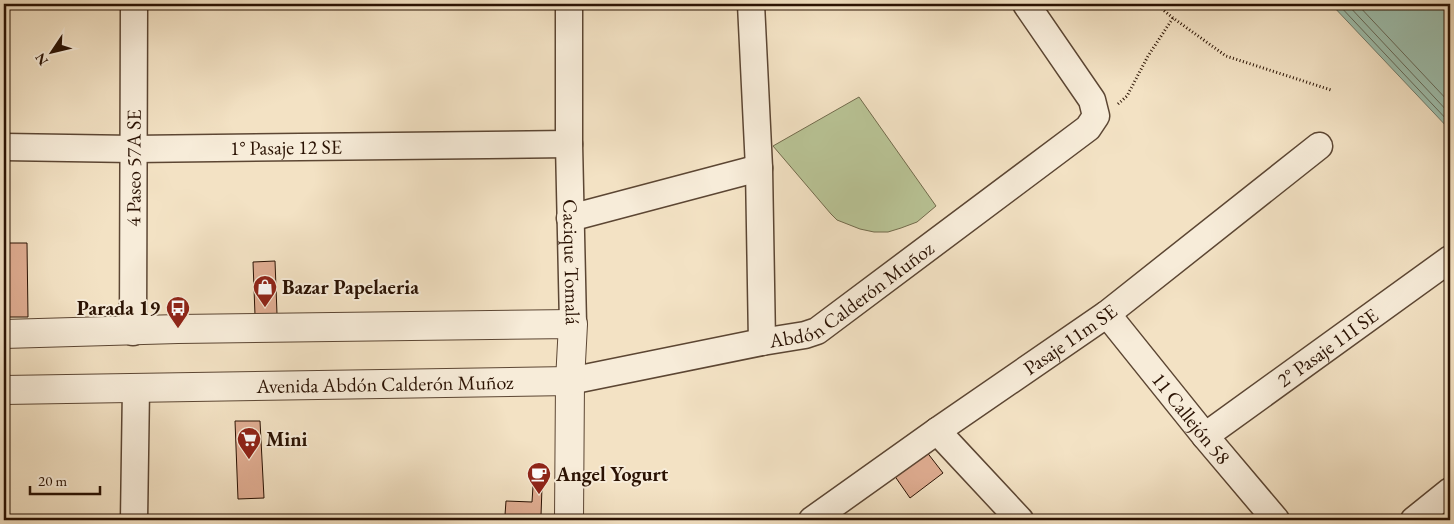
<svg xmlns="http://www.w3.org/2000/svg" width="1454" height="524" font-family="'EB Garamond',serif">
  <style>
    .green { fill: #b9c496; stroke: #726b4c }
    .water { fill: #9dbfae; stroke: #6f7a6a }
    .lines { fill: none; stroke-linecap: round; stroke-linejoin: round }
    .shore { stroke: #646858; stroke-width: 1 }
    .building { fill: #e0ad92; stroke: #2a1203 }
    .minor-casing { stroke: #5c4633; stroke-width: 29 }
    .tertiary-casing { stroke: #5c4633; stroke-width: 30 }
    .path { stroke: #2a1203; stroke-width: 3; stroke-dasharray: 1 2.5; stroke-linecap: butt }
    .minor { stroke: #f7ecd9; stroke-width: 26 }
    .tertiary { stroke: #f7ecd9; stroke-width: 28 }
    .labels { text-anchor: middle; stroke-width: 4; stroke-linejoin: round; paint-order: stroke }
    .street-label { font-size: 20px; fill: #2a1203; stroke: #f7ecd9 }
    .poi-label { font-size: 20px; font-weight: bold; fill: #2a1203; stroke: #f7ecd9; text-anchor: start }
  </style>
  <rect width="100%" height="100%" fill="#f3e2c4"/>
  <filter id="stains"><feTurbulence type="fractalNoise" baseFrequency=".004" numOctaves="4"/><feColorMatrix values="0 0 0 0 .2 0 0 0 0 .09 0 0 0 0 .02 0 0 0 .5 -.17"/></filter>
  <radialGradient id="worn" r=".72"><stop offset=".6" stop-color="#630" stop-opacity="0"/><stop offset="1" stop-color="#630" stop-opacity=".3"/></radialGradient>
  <!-- green -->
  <path class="green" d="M859 97 936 206 917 222 901 228 888 232H874L860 229 837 220 831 214 773 146Z"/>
  <!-- water -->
  <path class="water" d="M1331 4H1450V130Z"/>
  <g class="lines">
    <!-- shore -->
    <g class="shore">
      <path d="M1338 4 1450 123"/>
      <path d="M1347 4 1450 114"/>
      <path d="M1357 4 1450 103"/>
    </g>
  </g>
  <!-- building -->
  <g class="building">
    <path d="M4 243H27L28 317H4Z"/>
    <path d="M275 261 277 314 255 315 253 262Z"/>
    <path d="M235 421H260L264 498 238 499Z"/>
    <path d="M926 451 943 473 910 498 894 475Z"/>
    <path d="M533 486 542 487 541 516 505 515 506 501 532 502Z"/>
  </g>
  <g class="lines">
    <!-- minor casing -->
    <g class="minor-casing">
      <g id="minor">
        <path id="s1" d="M569 4V144L573 324"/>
        <path d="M751 4 759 168 762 342"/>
        <path id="s2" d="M4 147 133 149 569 144"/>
        <path d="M570 218 759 168"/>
        <path id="s3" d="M1107 314 1205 436 1276 520"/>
        <path id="s4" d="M133 332 134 4"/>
        <path id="s5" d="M570 381 762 342 805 335 817 331 1088 128 1096 116 1092 100 1026 4"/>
        <path d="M937 431 1020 520"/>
        <path id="s6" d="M1205 436 1450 259"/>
        <path d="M134 520 136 388"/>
        <path id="s7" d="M812 520 937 431 1107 314 1319 146"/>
        <path d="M1414 520 1450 491"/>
      </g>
    </g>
    <!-- tertiary casing -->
    <g class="tertiary-casing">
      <g id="tertiary">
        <path d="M4 334 178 329 573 324 570 381 569 520"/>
        <path id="s8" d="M4 390 570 381"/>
      </g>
    </g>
    <!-- path -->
    <g class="path">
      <path d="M1156 4 1173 18 1226 56 1331 90"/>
      <path d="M1118 104 1127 96 1148 56 1173 18"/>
    </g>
    <!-- minor -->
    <use href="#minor" class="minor"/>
    <!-- tertiary -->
    <use href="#tertiary" class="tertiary"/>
  </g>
  <!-- icons -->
  <defs>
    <g id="shop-pin" transform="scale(1.25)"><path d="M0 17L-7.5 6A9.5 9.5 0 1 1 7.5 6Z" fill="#8f2418" stroke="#f7ecd9"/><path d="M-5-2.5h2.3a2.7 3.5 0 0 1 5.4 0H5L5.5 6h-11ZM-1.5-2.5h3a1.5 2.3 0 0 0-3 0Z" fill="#fff"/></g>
    <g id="bus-pin" transform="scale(1.25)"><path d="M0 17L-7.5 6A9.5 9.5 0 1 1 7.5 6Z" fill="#8f2418" stroke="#f7ecd9"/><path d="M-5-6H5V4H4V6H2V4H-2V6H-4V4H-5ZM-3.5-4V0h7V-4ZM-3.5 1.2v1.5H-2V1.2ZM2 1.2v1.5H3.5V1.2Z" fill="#fff"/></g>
    <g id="supermarket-pin" transform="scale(1.25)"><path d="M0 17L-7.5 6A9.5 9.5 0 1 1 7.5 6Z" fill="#8f2418" stroke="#f7ecd9"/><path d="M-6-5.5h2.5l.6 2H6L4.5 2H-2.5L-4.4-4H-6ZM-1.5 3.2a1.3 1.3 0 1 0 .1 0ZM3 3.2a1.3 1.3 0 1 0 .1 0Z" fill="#fff"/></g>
    <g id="cafe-pin" transform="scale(1.25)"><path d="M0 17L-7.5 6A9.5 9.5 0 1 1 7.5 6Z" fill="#8f2418" stroke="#f7ecd9"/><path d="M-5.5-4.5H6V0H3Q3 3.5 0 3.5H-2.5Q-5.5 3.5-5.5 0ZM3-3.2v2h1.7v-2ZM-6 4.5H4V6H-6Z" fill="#fff"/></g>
  </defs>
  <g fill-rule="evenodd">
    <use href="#shop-pin" x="265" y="287"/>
    <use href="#bus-pin" x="178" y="308"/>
    <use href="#supermarket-pin" x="249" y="439"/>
    <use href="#cafe-pin" x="539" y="474"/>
  </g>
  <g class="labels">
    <!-- street labels -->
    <g class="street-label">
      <text dy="7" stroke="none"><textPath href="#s2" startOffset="282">1° Pasaje 12 SE</textPath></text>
      <text dy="7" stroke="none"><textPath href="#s4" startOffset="164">4 Paseo 57A SE</textPath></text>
      <text dy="7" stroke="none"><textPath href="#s1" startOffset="258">Cacique Tomalá</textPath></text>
      <text dy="7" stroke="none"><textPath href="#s5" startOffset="299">Abdón Calderón Muñoz</textPath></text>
      <text dy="7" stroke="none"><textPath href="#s7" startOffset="315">Pasaje 11m SE</textPath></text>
      <text dy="7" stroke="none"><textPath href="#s6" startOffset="151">2° Pasaje 11I SE</textPath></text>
      <text dy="7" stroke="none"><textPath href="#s8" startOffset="381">Avenida Abdón Calderón Muñoz</textPath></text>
      <text dy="7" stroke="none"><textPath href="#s3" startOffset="134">11 Callejón 58</textPath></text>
    </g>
    <!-- poi labels -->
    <g class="poi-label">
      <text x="282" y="294">Bazar Papelaeria</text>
      <text x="160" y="315" text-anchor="end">Parada 19</text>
      <text x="266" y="446">Mini</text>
      <text x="556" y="481">Angel Yogurt</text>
    </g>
  </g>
  <!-- margin -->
  <rect width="1454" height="524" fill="none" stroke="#f3e2c4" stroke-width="20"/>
  <rect x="5" y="5" width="1444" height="514" fill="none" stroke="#2a1203" stroke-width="2.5"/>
  <rect x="10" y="10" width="1434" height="504" fill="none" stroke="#2a1203"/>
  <!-- north arrow -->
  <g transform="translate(52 52) rotate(235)" stroke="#f7ecd9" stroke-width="4" paint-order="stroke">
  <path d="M0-4L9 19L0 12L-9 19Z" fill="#2a1203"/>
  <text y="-8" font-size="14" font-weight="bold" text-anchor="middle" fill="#2a1203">N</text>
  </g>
  <!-- scale -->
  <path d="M30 486v8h70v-8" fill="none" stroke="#2a1203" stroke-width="2.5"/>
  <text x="38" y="486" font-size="15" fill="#2a1203" stroke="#f7ecd9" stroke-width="4" paint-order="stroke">20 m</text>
  <rect width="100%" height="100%" filter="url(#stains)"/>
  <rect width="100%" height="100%" fill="url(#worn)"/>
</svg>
